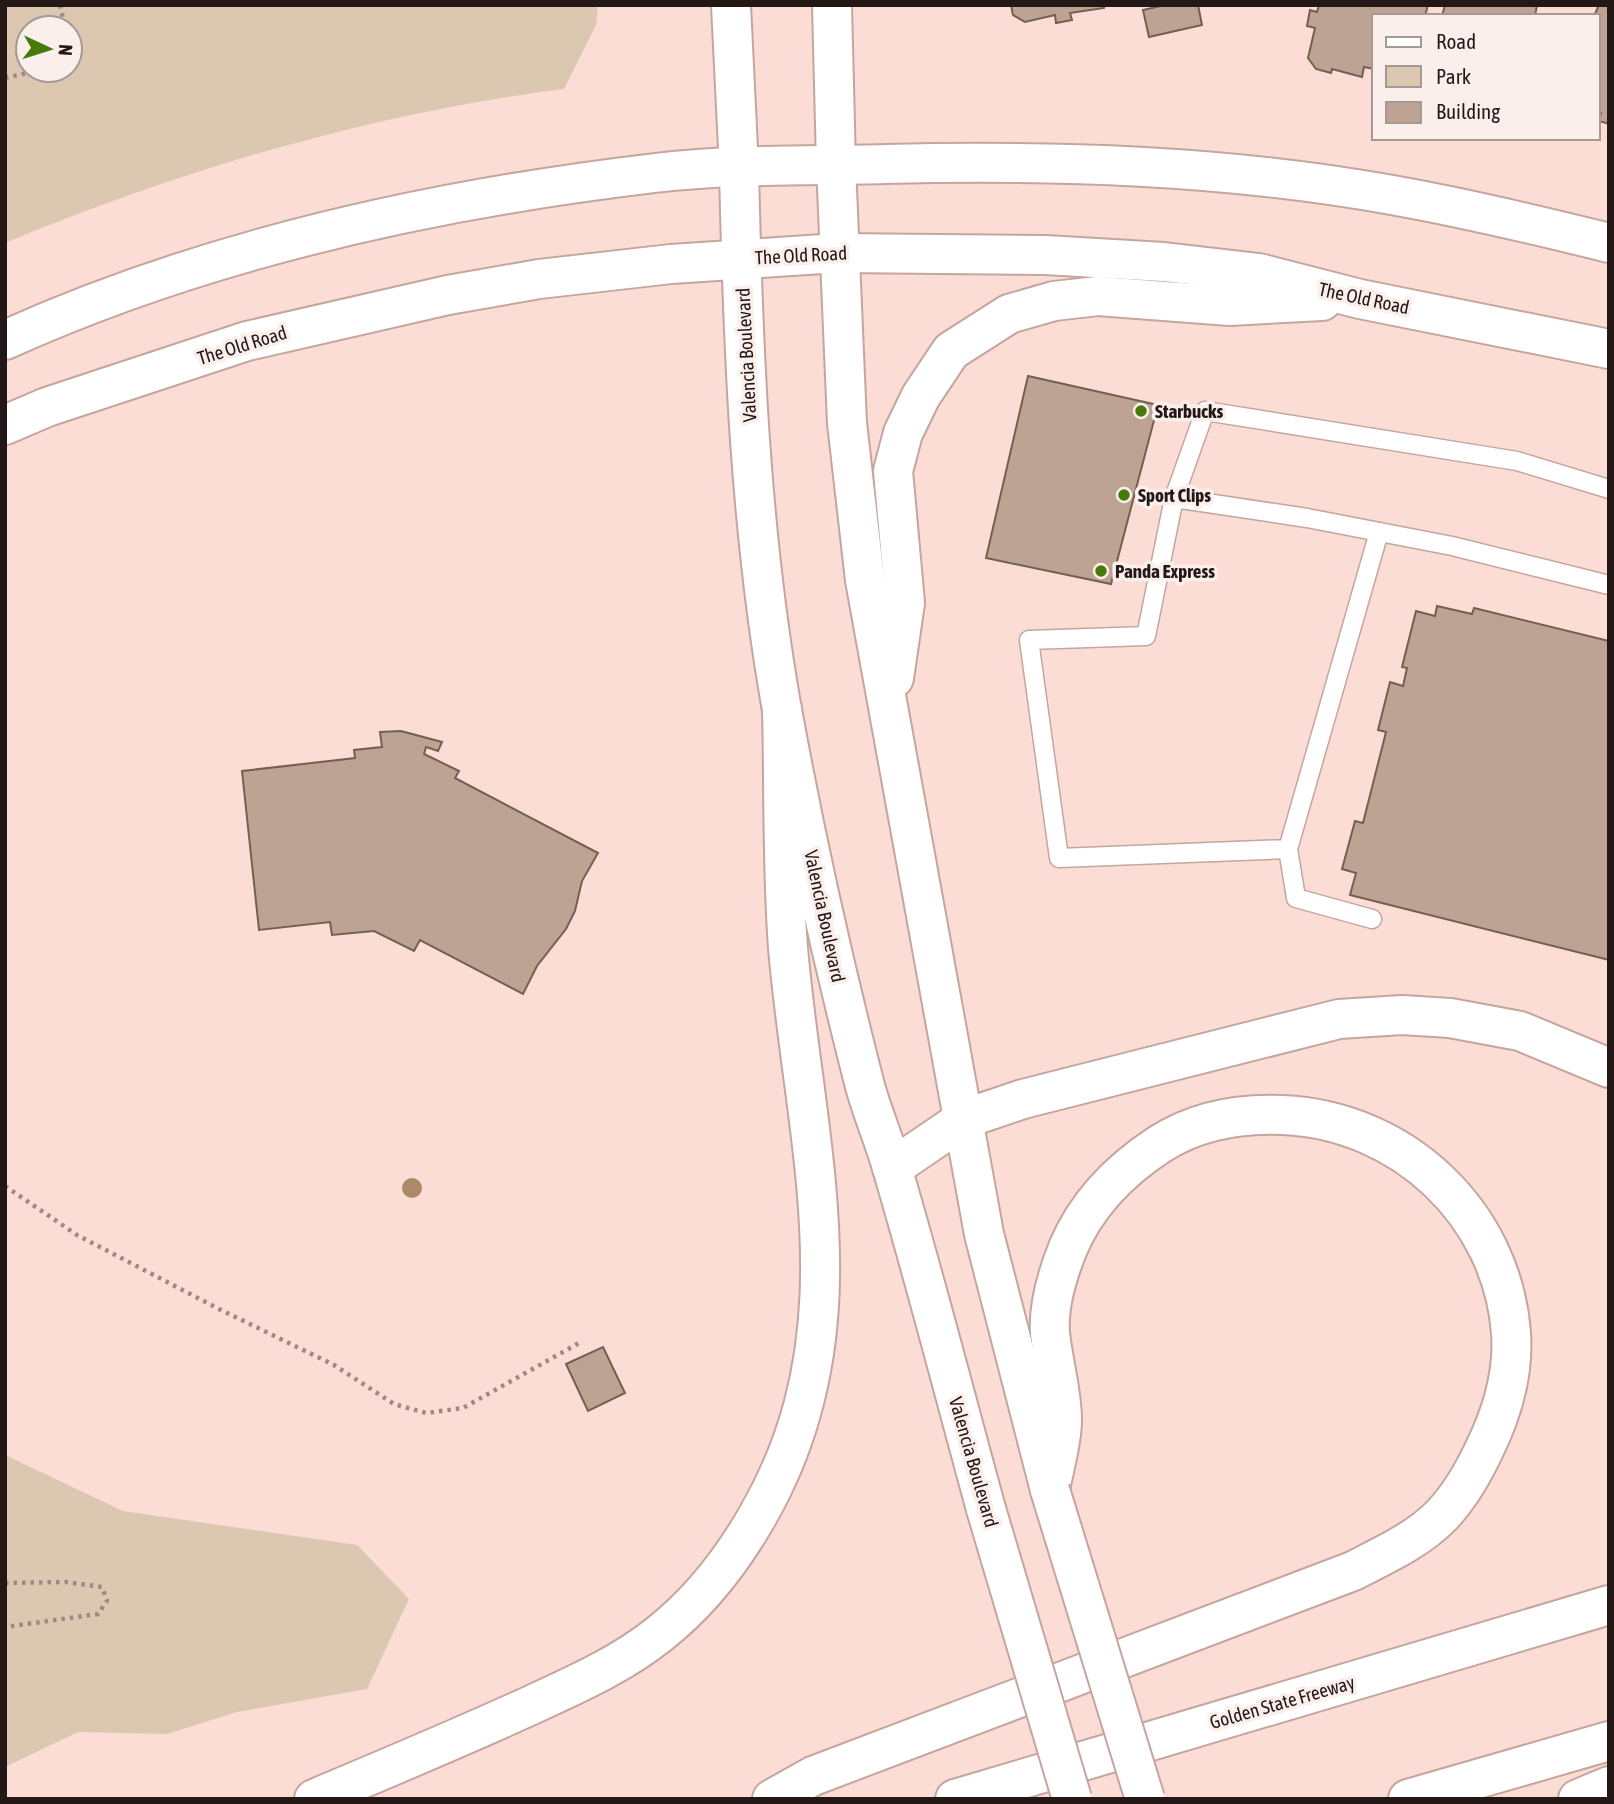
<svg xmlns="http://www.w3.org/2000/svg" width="1614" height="1804" font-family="'Asap Condensed',sans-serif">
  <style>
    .green { fill: #dcc8b0; fill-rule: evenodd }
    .building { fill: #bca394; stroke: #755f51; stroke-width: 2 }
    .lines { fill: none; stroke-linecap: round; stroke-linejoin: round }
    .lane-casing { stroke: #c4a69f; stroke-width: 21 }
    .secondary-casing { stroke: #c4a69f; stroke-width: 42 }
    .primary-casing { stroke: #c4a69f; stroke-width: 42 }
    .highway-casing { stroke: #c4a69f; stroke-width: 42 }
    .path { stroke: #a08984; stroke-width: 4.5; stroke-dasharray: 3.5 5; stroke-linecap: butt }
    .lane { stroke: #fff; stroke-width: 18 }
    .secondary { stroke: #fff; stroke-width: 38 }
    .primary { stroke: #fff; stroke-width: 38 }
    .highway { stroke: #fff; stroke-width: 38 }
    .primary-bridge-casing { stroke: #c4a69f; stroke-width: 42; stroke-linecap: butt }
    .primary-bridge { stroke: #fff; stroke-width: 38 }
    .tree { fill: #ac8a69 }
    .poi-dot { fill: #467b0b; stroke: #fbefec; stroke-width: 2.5 }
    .labels { text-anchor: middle; stroke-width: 7; stroke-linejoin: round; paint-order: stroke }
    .street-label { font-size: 19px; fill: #231816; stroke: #fbefec }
    .poi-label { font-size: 19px; font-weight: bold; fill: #231816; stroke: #fbefec; text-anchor: start }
  </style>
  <rect width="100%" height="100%" fill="#fcddd5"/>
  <!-- green -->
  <g class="green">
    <path d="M5 5H598L596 25 564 89C373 113 183 169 5 243ZM28 28H70V70H28Z"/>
    <path d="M5 1455 123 1511 357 1545 409 1599 367 1689 237 1712 167 1734 78 1732 5 1767Z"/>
  </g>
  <!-- building -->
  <g class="building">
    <path d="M1011 5H1104V8L1070 13 1072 20 1056 23 1055 15 1025 22 1013 15Z"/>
    <path d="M1165 5H1198L1202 25 1149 37 1143 10Z"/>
    <path d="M1319 5H1428L1425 16H1374V69L1364 67 1362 77 1332 69 1331 73 1316 69 1308 58 1315 28 1307 26 1310 10 1317 12Z"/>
    <path d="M1445 5H1537L1535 16H1442Z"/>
    <path d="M1599 5H1609V124L1599 121 1601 113 1598 112V16H1594Z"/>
    <path d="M1028 376 1158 405 1111 584 986 558Z"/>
    <path d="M1437 606 1472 614 1474 608 1609 641V960L1350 895 1356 873 1342 869 1355 821 1363 823 1386 732 1378 730 1390 682 1403 686 1407 668 1402 667 1416 611 1435 616Z"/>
    <path d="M401 731 442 742 438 751 426 747 424 754 459 771 455 778 598 853 582 881 575 911 566 929 537 966 523 994 420 940 414 951 374 931 332 935 330 922 259 930 242 771 355 758 354 750 382 747 380 732Z"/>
    <path d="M603 1347 625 1393 588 1411 566 1364Z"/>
  </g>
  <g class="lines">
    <!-- lane casing -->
    <g class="lane-casing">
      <g id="lane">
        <path d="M1609 489 1517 461 1205 411 1174 498 1307 518 1452 546 1609 585"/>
        <path d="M1174 498 1146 636 1029 640 1059 858 1288 849 1379 532"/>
        <path d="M1288 849 1296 898 1372 919"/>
      </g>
    </g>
    <!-- secondary casing -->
    <g class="secondary-casing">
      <g id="secondary">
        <path d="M731 5 739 169"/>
        <path d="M832 5 836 165"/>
      </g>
    </g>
    <!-- primary casing -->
    <g class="primary-casing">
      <g id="primary">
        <path d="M836 165 847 423 865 580 984 1234 1050 1490"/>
        <path d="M739 169C743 350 750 531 782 710 805 836 833 962 865 1086 873 1115 885 1142 893 1171 926 1283 955 1396 986 1509"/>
        <path d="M5 340C209 248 434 199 655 173 731 164 809 166 885 164 1055 160 1225 165 1392 195 1465 208 1537 225 1609 243"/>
        <path d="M5 425 47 407 247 341 448 295 539 279 671 264 838 253 1045 255 1164 262 1259 273 1360 299 1609 349"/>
        <path d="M894 678 905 603 893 471 903 433 921 396 951 351 1009 314 1054 301 1098 296 1230 306 1322 301"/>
      </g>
    </g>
    <!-- highway casing -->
    <g class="highway-casing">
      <g id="highway">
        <path d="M892 1168 964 1119 1023 1099 1339 1019 1402 1015 1450 1018 1520 1031 1609 1068"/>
        <path d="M314 1799C385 1769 457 1739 527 1707 572 1686 619 1666 658 1635 699 1603 733 1559 758 1515 865 1329 805 1145 788 948 782 869 784 788 782 709"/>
        <path d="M772 1799 813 1776 1353 1571C1382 1556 1418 1540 1442 1515 1459 1497 1472 1475 1483 1452 1501 1416 1514 1374 1511 1333 1502 1213 1402 1120 1283 1115 1240 1113 1196 1121 1160 1144 1120 1170 1087 1203 1068 1248 1058 1273 1048 1305 1050 1333 1053 1362 1062 1392 1062 1420 1062 1443 1054 1467 1050 1490"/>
        <path d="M955 1799 1609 1605"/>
        <path d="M1408 1799 1609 1741"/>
        <path d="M1578 1799 1609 1786"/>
      </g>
    </g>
    <!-- path -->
    <g class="path">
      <path d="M60 5 65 28"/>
      <path d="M5 78 40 70"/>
      <path d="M5 1186 77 1235 219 1309 334 1365 394 1404 426 1413 463 1408 579 1343"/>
      <path d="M5 1583 66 1582 102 1587 107 1601 98 1614 5 1627"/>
    </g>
    <!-- lane -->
    <use href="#lane" class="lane"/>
    <!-- secondary -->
    <use href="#secondary" class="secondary"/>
    <!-- primary -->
    <use href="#primary" class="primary"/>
    <!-- highway -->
    <use href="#highway" class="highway"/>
    <!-- primary-bridge casing -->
    <g class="primary-bridge-casing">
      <g id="primary-bridge">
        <path d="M1050 1490 1145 1799"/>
        <path d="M986 1509 1072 1799"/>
      </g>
    </g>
    <!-- primary-bridge -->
    <use href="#primary-bridge" class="primary-bridge"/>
  </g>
  <!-- trees -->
  <circle class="tree" cx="412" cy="1188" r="10"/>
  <!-- markers -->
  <g class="poi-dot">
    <circle cx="1141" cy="411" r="7"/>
    <circle cx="1124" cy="495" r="7"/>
    <circle cx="1101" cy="571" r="7"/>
  </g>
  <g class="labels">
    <!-- street labels -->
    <g class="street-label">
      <text transform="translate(801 255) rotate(-3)" y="7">The Old Road</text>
      <text transform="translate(1364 298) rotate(12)" y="7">The Old Road</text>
      <text transform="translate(242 345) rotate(-17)" y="7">The Old Road</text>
      <text transform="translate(746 355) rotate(-93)" y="7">Valencia Boulevard</text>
      <text transform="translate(825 916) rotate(78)" y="7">Valencia Boulevard</text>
      <text transform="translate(974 1462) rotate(74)" y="7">Valencia Boulevard</text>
      <text transform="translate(1282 1702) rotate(-16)" y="7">Golden State Freeway</text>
    </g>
    <!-- poi labels -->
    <g class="poi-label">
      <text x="1155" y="418">Starbucks</text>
      <text x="1138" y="502">Sport Clips</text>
      <text x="1115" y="578">Panda Express</text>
    </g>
  </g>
  <!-- border -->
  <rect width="1614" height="1804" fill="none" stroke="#231816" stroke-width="14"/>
  <!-- legend -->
  <rect x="1372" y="14" width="228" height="126" fill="#fbefec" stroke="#a59996" stroke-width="2"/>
  <rect x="1386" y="37" width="35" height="10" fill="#ffffff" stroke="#a59996" stroke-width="2"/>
  <text x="1436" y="49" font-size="21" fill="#231816">Road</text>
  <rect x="1386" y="66" width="35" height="21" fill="#dcc8b0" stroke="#a59996" stroke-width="2"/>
  <text x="1436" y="84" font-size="21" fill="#231816">Park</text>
  <rect x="1386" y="102" width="35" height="21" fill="#bca394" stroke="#a59996" stroke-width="2"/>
  <text x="1436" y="119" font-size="21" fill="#231816">Building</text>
  <!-- north arrow -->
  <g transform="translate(49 49) rotate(94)"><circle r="33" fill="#fbefec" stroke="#a59996" stroke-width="2"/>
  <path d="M0-5L12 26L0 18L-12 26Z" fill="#467b0b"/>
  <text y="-10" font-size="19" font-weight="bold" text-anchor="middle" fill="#231816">N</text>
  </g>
</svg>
